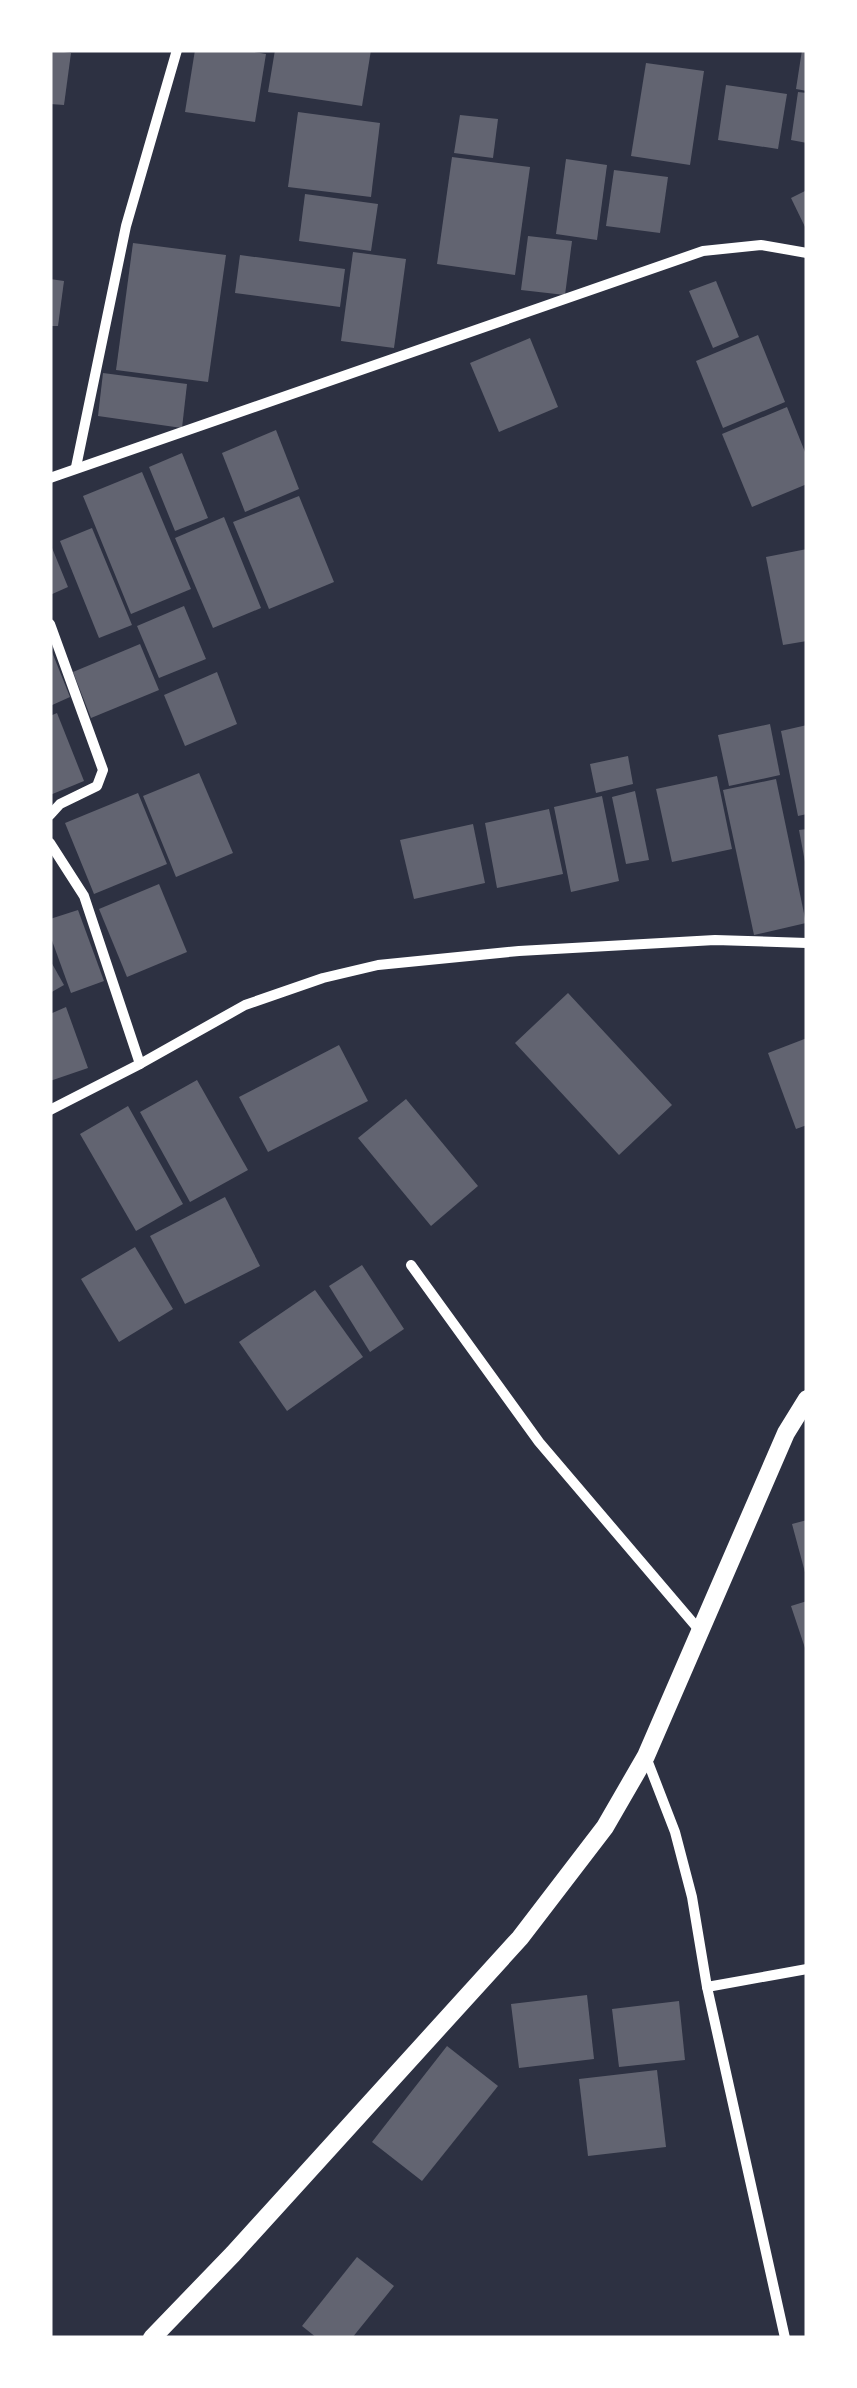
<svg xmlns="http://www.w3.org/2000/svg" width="857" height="2388" font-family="Quicksand,sans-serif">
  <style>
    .building { fill: #626471 }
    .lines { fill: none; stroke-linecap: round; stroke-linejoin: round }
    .minor { stroke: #fff; stroke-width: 10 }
    .tertiary { stroke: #fff; stroke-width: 18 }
  </style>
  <rect width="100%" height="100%" fill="#2d3142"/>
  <!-- building -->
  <g class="building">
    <path d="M50 50 71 53 64 105 50 104Z"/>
    <path d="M195 50H242L266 54 255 122 185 112Z"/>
    <path d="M275 50H371L362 106 268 92Z"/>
    <path d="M802 50H807V91L796 89Z"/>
    <path d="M646 63 704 71 690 165 631 156Z"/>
    <path d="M726 85 787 94 778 149 718 140Z"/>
    <path d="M798 92 807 93V143L791 140Z"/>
    <path d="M298 112 380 123 371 197 288 187Z"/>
    <path d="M460 115 498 119 493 158 454 153Z"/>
    <path d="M452 157 530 167 515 275 437 264Z"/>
    <path d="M566 159 607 165 597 240 556 234Z"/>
    <path d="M614 170 668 177 660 233 606 226Z"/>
    <path d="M807 190V231L791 198Z"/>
    <path d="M305 194 378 204 371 251 299 241Z"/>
    <path d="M528 236 572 241 565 295 521 290Z"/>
    <path d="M133 243 226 255 208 382 116 370Z"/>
    <path d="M353 252 406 259 394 348 341 341Z"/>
    <path d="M240 255 345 269 340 307 235 293Z"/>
    <path d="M50 279 64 281 58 326H50Z"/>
    <path d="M716 281 739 337 713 348 689 291Z"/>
    <path d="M758 335 785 402 723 428 696 361Z"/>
    <path d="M530 338 558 407 499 432 470 363Z"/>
    <path d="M103 373 187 384 182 428 98 416Z"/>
    <path d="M787 407 807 457V484L752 507 722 434Z"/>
    <path d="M276 430 299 489 245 512 222 453Z"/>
    <path d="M182 453 208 518 175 531 149 467Z"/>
    <path d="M142 472 191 589 131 614 83 496Z"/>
    <path d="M299 496 334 582 269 609 233 522Z"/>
    <path d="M224 517 261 608 213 628 175 538Z"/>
    <path d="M92 528 132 625 99 638 60 541Z"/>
    <path d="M50 543 68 587 50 595Z"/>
    <path d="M807 549V641L783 645 766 557Z"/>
    <path d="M184 606 206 659 159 678 137 626Z"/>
    <path d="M140 644 159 690 91 718 73 672Z"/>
    <path d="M50 647 70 697 50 706Z"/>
    <path d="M217 672 237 724 185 746 164 695Z"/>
    <path d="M57 713 84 781 50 795V716Z"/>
    <path d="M770 724 780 775 729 786 718 735Z"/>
    <path d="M807 725V814L798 816 781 731Z"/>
    <path d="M628 756 633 784 596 793 590 764Z"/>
    <path d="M199 773 233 853 176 877 143 796Z"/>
    <path d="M717 776 732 849 672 862 656 789Z"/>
    <path d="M776 779 806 923 754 935 723 790Z"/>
    <path d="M635 791 649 860 626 864 612 797Z"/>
    <path d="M138 793 167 864 94 894 65 823Z"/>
    <path d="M602 796 619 881 571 892 554 807Z"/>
    <path d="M549 809 563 874 497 888 485 823Z"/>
    <path d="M473 824 485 883 414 899 400 840Z"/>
    <path d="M807 829V862H805L799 830Z"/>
    <path d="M159 884 187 952 127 977 99 909Z"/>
    <path d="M78 910 104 981 71 993 50 935V919Z"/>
    <path d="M50 960 64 985 50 993Z"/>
    <path d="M568 993 672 1105 619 1155 515 1043Z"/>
    <path d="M66 1007 88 1068 50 1081V1014Z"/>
    <path d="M807 1038V1125L796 1129 768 1053Z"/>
    <path d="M339 1045 368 1101 268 1152 239 1097Z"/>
    <path d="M197 1080 248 1170 190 1202 140 1112Z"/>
    <path d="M406 1099 478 1186 431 1226 358 1138Z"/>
    <path d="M128 1106 183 1204 136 1231 80 1134Z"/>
    <path d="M225 1197 260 1266 185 1304 150 1236Z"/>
    <path d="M135 1247 173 1309 119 1342 81 1279Z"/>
    <path d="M362 1265 404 1329 370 1352 329 1286Z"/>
    <path d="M315 1290 363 1357 287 1411 239 1342Z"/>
    <path d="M807 1520V1575L806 1576 792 1524Z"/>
    <path d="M807 1601V1651H806L791 1606Z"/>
    <path d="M587 1995 594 2059 519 2068 511 2004Z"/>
    <path d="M679 2001 685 2060 619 2067 612 2009Z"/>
    <path d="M447 2046 498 2086 422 2181 372 2142Z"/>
    <path d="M657 2070 666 2147 588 2156 579 2079Z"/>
    <path d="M357 2257 394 2286 352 2338H317L302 2326Z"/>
  </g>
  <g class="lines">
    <!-- minor -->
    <g class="minor">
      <path d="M76 467 126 226 177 50"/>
      <path d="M50 478 703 251 761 245 807 253"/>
      <path d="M50 815 60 804 97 786 103 770 50 624"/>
      <path d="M50 843 84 896 140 1064"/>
      <path d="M50 1110 140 1064 245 1005 323 978 378 965 519 951 715 940 807 943"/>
      <path d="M411 1265 539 1442 700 1631"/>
      <path d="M646 1757 675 1832 692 1897 707 1987 785 2338"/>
      <path d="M707 1987 807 1969"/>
    </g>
    <!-- tertiary -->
    <path class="tertiary" d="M152 2338 233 2254 520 1938 605 1827 646 1756 786 1433 807 1399"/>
  </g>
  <!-- border -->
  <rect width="857" height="2388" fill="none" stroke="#ffffff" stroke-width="105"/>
</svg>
